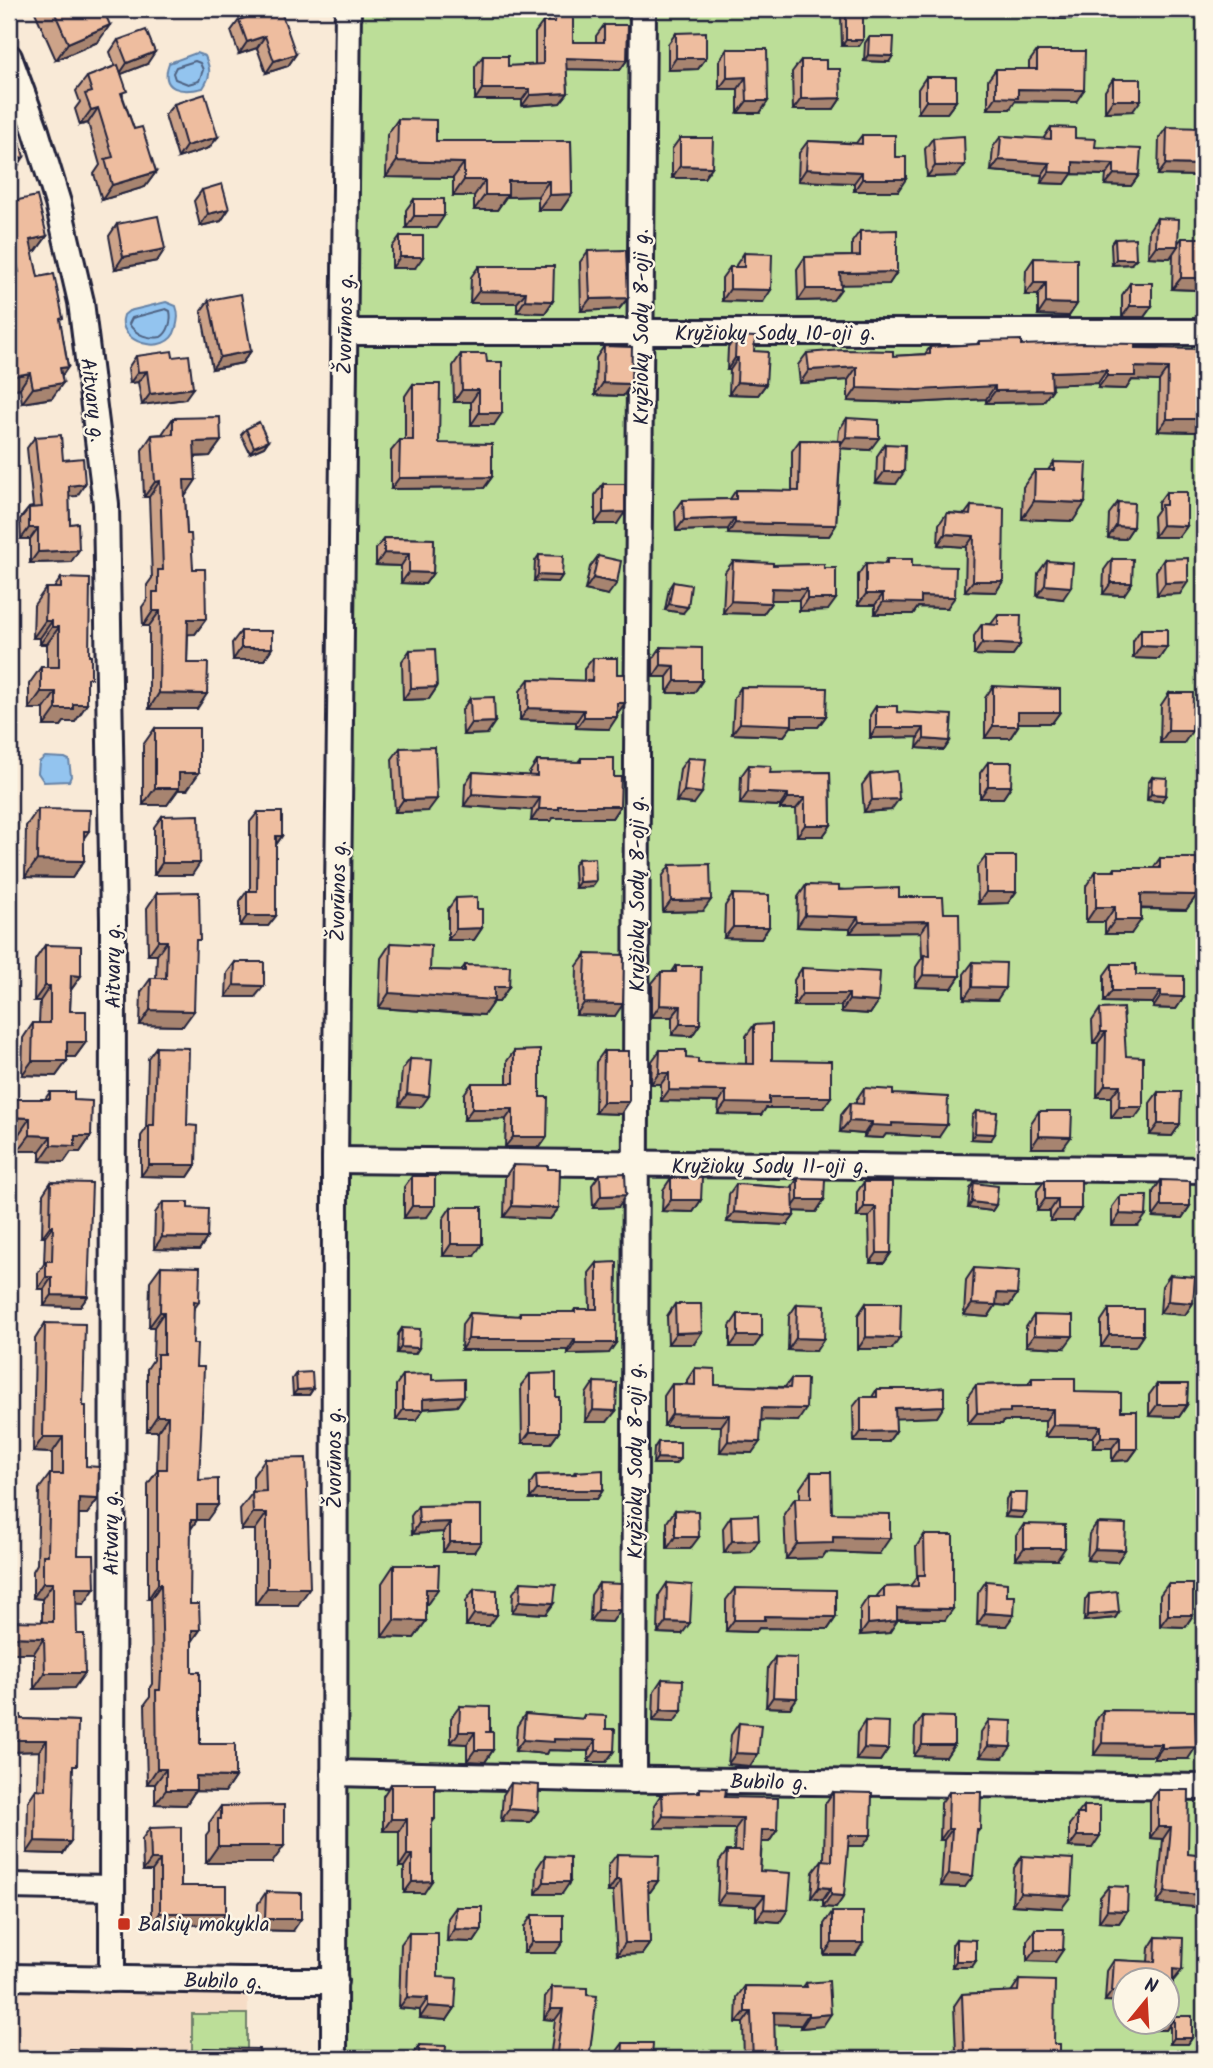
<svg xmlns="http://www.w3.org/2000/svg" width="1213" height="2068" font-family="Kalam,sans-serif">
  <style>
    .built { fill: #f6dcc6 }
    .green { fill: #bcde98; stroke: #6f806a; stroke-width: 2; fill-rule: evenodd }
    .water { fill: #93c4ef; stroke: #6683a7; stroke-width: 2 }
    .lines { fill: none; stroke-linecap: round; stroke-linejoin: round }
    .shore { stroke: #4f6383; stroke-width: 2 }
    .minor-casing { stroke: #22223b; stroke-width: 30 }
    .minor { stroke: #fcf5e5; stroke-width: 24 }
    .wall { fill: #cda389; stroke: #22223b; stroke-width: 2 }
    .shaded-wall { fill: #a7846f; stroke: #22223b; stroke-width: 2 }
    .building { fill: #eebd9f; stroke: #22223b; stroke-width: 2 }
    .poi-dot { fill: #c8321e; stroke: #fcf5e5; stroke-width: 2.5 }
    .labels { text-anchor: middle; stroke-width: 5; stroke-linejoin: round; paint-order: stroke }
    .street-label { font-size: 21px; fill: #22223b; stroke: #fcf5e5 }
    .poi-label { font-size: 21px; fill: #22223b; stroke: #fcf5e5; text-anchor: start }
  </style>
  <rect width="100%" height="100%" fill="#f9ead7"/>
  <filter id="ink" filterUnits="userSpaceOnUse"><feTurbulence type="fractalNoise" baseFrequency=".0143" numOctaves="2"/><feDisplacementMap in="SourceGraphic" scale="14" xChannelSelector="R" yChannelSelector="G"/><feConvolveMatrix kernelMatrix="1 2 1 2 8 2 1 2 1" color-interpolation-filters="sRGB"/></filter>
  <g filter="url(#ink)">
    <!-- built -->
    <path class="built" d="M9 1989 248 1996 247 2059H9Z"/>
    <!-- green -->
    <g class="green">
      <path d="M343 9H1204V2059H340ZM1126 1980H1168V2022H1126Z"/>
      <rect x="192" y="2014" width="55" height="45"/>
    </g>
    <!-- water -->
    <g class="water">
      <path d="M196 53 205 56C211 70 211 76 203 88 182 93 159 91 169 63Z"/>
      <path d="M166 302 176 306C179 314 178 320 176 328 168 359 114 342 124 315L129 311Z"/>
      <path d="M45 757 65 758 69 760 71 776 69 781 44 782 38 773 39 762Z"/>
    </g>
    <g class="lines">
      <!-- shore -->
      <g class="shore">
        <path d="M195 61 200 63 203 70 199 81 188 84 175 79 173 73 176 67Z"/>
        <path d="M166 309 170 311C172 320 169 332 161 337 148 339 137 336 129 324L132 318Z"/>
      </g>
      <!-- minor casing -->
      <g class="minor-casing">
        <g id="minor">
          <path d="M9 57 36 131 58 203 81 302 106 504 113 920 112 1979"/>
          <path d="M345 332H1204"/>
          <path d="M335 1160 1204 1170"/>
          <path d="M334 1773 588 1779 1204 1787"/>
          <path d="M634 1780 637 756 643 9"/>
          <path d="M9 1886 111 1888"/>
          <path d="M9 1977 243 1981H335"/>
          <path d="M334 2059 335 1160 348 9"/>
        </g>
      </g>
      <!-- minor -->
      <use href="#minor" class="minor"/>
    </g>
    <!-- wall -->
    <g class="wall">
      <path d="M35 9H103L98 42 56 60 34 10Z"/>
      <path d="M548 9H573V42H596V36L604 25 627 60 620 70 566 69 568 93 560 103 522 106V100H475V67L483 56 508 66 535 65V33L543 22H548Z"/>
      <path d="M845 9 863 40 859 46H842L841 15Z"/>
      <path d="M1050 9H1085L1077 19H1050Z"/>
      <path d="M239 20 296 54 288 66 266 73 257 48 239 54 231 31Z"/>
      <path d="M676 33 706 58 698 69 668 70V44Z"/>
      <path d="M869 37 889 62 864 61 865 43Z"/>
      <path d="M118 40 147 64 121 74 123 97 134 129 156 172 145 187 102 200 94 174 100 165 88 123 80 125 75 109 80 102 76 91 87 77 115 66 110 52Z"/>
      <path d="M727 49 768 101 760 113H738V89H719V61Z"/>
      <path d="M1037 51 1076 102 1015 101 1010 109H988V80L996 69H1029V62Z"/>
      <path d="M801 60 826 69 841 98 833 110H793L792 72Z"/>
      <path d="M926 77 956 101 947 113H918V89Z"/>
      <path d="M1113 79 1133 111 1105 112V91Z"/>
      <path d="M174 104 209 148 178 158 165 115Z"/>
      <path d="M398 119 436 141H571L572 194 561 210H538V196L506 197 497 210H474V196H453V178L386 177 387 135Z"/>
      <path d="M1051 127 1095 147 1139 175 1131 186 1105 185 1106 175 1072 174 1065 184 1041 183 1042 175 991 171 993 147 1001 136 1043 139Z"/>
      <path d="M1167 127 1199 176 1158 175 1159 138Z"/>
      <path d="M862 135 895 157 898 191H854V183L798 181 799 153 808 141 856 143Z"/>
      <path d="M680 138 712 167 704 178H672V149Z"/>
      <path d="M933 138 957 176 927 177 925 149Z"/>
      <path d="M202 190 229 209 221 221 200 226 194 201Z"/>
      <path d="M414 199 436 228H406V210Z"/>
      <path d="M9 202 47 236 36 251 32 252 38 277 60 322 68 367 62 376 52 398 22 403 20 388 9 390Z"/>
      <path d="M1157 218 1178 243 1182 238H1204V283L1199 290 1172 289 1173 253 1170 258 1148 257 1149 230Z"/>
      <path d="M117 224 157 261 115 269 109 236Z"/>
      <path d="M860 231 897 272 889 284H841L833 300 798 301 797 269 805 257 852 256V242Z"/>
      <path d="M400 236 415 268H392V247Z"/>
      <path d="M1115 239 1131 264 1112 265 1111 244Z"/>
      <path d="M588 251 628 298 619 309 581 311 580 262Z"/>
      <path d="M744 253 763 302 722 301V278L730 267H736V265Z"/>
      <path d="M1034 258 1077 304 1069 316 1038 315V295H1025L1026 270Z"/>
      <path d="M479 266 553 301 545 313 517 312V303H470L471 277Z"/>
      <path d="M1130 283 1152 306 1144 317H1122V295Z"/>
      <path d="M209 300 251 351 242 363 212 369 201 311Z"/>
      <path d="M736 336 754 351 766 384 758 395 729 394 730 370H727L728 348Z"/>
      <path d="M979 341 1021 345 1204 349 1196 432 1158 431 1159 381 1132 380 1126 389 1098 388V383L1051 384 1052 390 1043 402 986 403V399L910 403 848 401V380L800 383 798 365 807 353 893 356 925 354 930 347 977 344Z"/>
      <path d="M604 346 631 384 623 396 595 395 596 358Z"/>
      <path d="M461 354 487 362 494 425H471V402H454L453 366Z"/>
      <path d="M136 356 173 357 185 399 142 405 138 382 130 383 128 368Z"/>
      <path d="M413 384 439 443 492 477 484 488 391 489V451L400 440H405V396Z"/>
      <path d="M173 418 221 441 210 456 195 457 185 495 187 534 193 569 206 619 195 634H188L187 663 197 709H149V626H143L142 607 147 600V585L152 578 149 497H144L142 450 152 435 162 434Z"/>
      <path d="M847 418 870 450 841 448 836 525 829 536 728 534V529L676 531 675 511 683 500 730 499 736 490 792 491V451L800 440 838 441 839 430Z"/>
      <path d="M246 429 268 441 264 447 250 453 241 435Z"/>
      <path d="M35 437 63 460 77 496H69L71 562 30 563V539H21L20 519 29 508 33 507 27 448Z"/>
      <path d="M885 444 896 484 876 483 877 456Z"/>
      <path d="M1054 462 1073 521 1022 519 1023 487 1035 470H1048Z"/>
      <path d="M603 484 617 524H595V495Z"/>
      <path d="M1166 492 1187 526 1179 537H1154L1153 516 1158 509V503Z"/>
      <path d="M1118 502 1133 527 1125 539 1108 538 1109 514Z"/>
      <path d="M971 506 1003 581 996 592 965 591 966 547 938 545 939 524 947 513 965 514Z"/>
      <path d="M384 538 434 539 433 573 425 584 401 583V566L376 565V549Z"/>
      <path d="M539 555 562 576 558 582 534 581 535 561Z"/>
      <path d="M598 556 608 595 585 590 590 567Z"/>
      <path d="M887 559 912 566 947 608 918 607 913 614H875V605H858V575L866 563 884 564Z"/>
      <path d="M1112 559 1124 595 1103 594 1104 570Z"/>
      <path d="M1164 559 1180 594 1157 595 1156 571Z"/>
      <path d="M733 561 773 565 824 564 828 610 799 611V600H771V603L763 614 723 613 725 572Z"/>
      <path d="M1047 561 1063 599 1037 596 1038 573Z"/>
      <path d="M61 578 87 683 75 722H64L61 726H44V709H29V684L41 667H47V644H40V638H33L34 605 46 588H54Z"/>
      <path d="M673 582 683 613 665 610 669 588Z"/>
      <path d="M998 615 1020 645 1012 656 974 655V636L982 624H991Z"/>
      <path d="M1141 629 1167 647 1159 659 1133 658V641Z"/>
      <path d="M241 631 272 648 264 660H233L232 643Z"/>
      <path d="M661 647 702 681 694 693H667V677H653V659Z"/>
      <path d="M410 650 437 687 429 699 403 700 402 661Z"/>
      <path d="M593 658 617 674 625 703 617 713 609 729 576 728V722L520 720V691L529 679 584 681V669Z"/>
      <path d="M993 686 1060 712 1052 723H1018V726L1010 738H985V698Z"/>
      <path d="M741 687 826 716 818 727H791L784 736 732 734 734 698Z"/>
      <path d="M1169 693 1184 743H1160L1161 705Z"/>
      <path d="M470 698 487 734 463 735 462 710Z"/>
      <path d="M876 706 897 712 950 741 944 750 917 748 918 737 870 738V715Z"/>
      <path d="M155 728 187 790H178L167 805H143V745Z"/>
      <path d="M400 748 428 811 395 812 392 759Z"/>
      <path d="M581 758 614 777 620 806 612 818H553L551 821H531L532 810 464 806 465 784 473 772 529 776V773L537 761 578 762Z"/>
      <path d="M688 758 694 804 676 802 680 769Z"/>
      <path d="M988 762 1011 786 1003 798H980V773Z"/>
      <path d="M749 765 770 773 830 772 831 825 823 836H797L796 809H780V806L740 804 741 776Z"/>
      <path d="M870 774 891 810 864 812 862 785Z"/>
      <path d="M1152 777 1162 801 1147 800 1148 783Z"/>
      <path d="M38 809 89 831 84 838V861L72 878 25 877 26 826Z"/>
      <path d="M258 812 282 836 276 845V916L268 926H240V901L247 891H250V822Z"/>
      <path d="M162 816 192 875H154V827Z"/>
      <path d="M986 856 1016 892 1008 903 978 904 977 868Z"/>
      <path d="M1160 858 1197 895 1186 910 1141 909 1131 934H1105V922H1086V886L1096 871H1113L1115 868H1153Z"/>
      <path d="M578 859 592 887 575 888 574 865Z"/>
      <path d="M670 865 703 911 663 912 662 877Z"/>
      <path d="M806 885 899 897 944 913 960 976 952 988 915 987 916 967 922 958 921 932 850 933V929L797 927 798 897Z"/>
      <path d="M157 893 195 946 183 1026 140 1025 141 992 151 978H156L157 955H148L147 908Z"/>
      <path d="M733 894 769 927 761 939 724 938 725 906Z"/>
      <path d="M456 898 477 909 482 928 474 940H448V909Z"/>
      <path d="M391 943 430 970 461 971 465 965 509 987 499 1002H493L484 1015 379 1008 381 958Z"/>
      <path d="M45 945 81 976 71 990 70 1011 86 1042 75 1057H67V1061L56 1076 22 1075 23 1038 33 1023H39L40 1001H34L35 960Z"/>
      <path d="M586 954 615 1016 576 1015 577 966Z"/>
      <path d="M235 962 255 997H226L227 973Z"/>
      <path d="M973 962 997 1000 964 999V974Z"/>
      <path d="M1112 964 1184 997 1176 1009 1153 1008V1003L1104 1002V975Z"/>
      <path d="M676 966 700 1024 692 1036 672 1035V1017H652V983L661 972H672Z"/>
      <path d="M802 968 878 1002 870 1014 841 1012V1006H794V980Z"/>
      <path d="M1100 1009 1126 1056 1135 1118H1111V1097H1097L1098 1043H1093L1092 1021Z"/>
      <path d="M754 1025 772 1060 823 1108H766L761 1115 718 1114 719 1102 661 1101V1084H651L652 1061 660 1050 698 1063 746 1064V1036Z"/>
      <path d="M156 1047 187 1125 196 1165 188 1177 141 1176V1136L146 1129 148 1058Z"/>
      <path d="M514 1051 540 1097 547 1137 540 1147H505L506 1119 464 1120V1094L472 1083H507V1061Z"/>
      <path d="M604 1051 621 1114 595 1113 596 1062Z"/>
      <path d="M410 1059 421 1107 399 1106 402 1070Z"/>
      <path d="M9 1086V1099H45L50 1092 74 1100 91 1136 80 1152H71L64 1162 40 1161V1151H18L19 1134 9 1133Z"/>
      <path d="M864 1088 893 1094 939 1137 886 1134 883 1138 864 1137V1134L840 1132 841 1115 850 1103 856 1104V1100Z"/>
      <path d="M1158 1092 1180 1124 1172 1136 1150 1135V1103Z"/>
      <path d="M976 1111 991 1140 971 1139 972 1116Z"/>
      <path d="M1039 1111 1063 1148H1031V1123Z"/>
      <path d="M513 1165 559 1208 550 1219 504 1217 505 1177Z"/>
      <path d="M600 1174 618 1207 593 1208 592 1185Z"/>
      <path d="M412 1176 427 1217 404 1218V1187Z"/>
      <path d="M671 1178 701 1200 693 1212 662 1211 663 1190Z"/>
      <path d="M798 1178 824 1200 816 1212 794 1211V1216L787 1225 727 1222 729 1194 736 1184 791 1188Z"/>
      <path d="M1045 1180 1081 1209 1073 1221H1050V1211H1037V1191Z"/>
      <path d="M1161 1180 1190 1206 1182 1218 1153 1217V1192Z"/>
      <path d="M51 1182 88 1296 80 1307 44 1306V1289H38V1273L44 1264 45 1237H42L43 1194Z"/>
      <path d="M864 1182H892L891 1253 884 1263H870L869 1217H857V1192Z"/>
      <path d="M974 1183 996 1205 992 1211 968 1208 970 1189Z"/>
      <path d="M1120 1196 1138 1226H1112V1207Z"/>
      <path d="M163 1202 188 1208 207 1238 199 1250 154 1249 155 1213Z"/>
      <path d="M451 1207 474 1256H443V1219Z"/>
      <path d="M597 1263 609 1353 568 1354V1350H461L462 1324 470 1313 518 1316 520 1312H573L575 1309H590L589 1273Z"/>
      <path d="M161 1266 193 1310V1344L196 1367 199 1480 207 1520H197L190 1529V1604L200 1630 192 1642V1672L200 1744 235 1777 225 1792 195 1791 186 1805 155 1804V1784H147L145 1704 150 1697V1687L152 1684 151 1599H148V1484L157 1471 158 1431H147V1369L153 1360 154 1327H149L150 1281Z"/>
      <path d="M974 1268 1017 1294 1009 1306 996 1305 988 1317 964 1315 966 1280Z"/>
      <path d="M1170 1275 1193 1303 1185 1315 1160 1313 1162 1286Z"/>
      <path d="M866 1303 892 1349H858V1315Z"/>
      <path d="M675 1304 694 1344H668L667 1316Z"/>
      <path d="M797 1304 816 1351 788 1350 789 1316Z"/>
      <path d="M1109 1309 1143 1335 1135 1347H1101V1321Z"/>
      <path d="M738 1314 762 1336 754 1347H730V1326Z"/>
      <path d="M1034 1315 1064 1348 1026 1346V1327Z"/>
      <path d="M45 1323 83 1406 86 1466 98 1499 87 1514H79L78 1555 84 1604 76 1603 74 1688 34 1689V1653L42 1621V1599L33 1598V1571L37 1564 39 1489 50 1474H52V1453L33 1452 35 1339Z"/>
      <path d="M402 1328 419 1348 415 1354 397 1353 398 1334Z"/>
      <path d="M695 1368 715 1385 785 1387 791 1379 798 1421 761 1420 752 1453 720 1452 721 1426H664V1396L672 1384H687V1380Z"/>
      <path d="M296 1373 313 1389 309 1395H293L292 1379Z"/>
      <path d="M530 1374 556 1397 559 1432 551 1443H522L521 1385Z"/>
      <path d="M403 1375 432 1380 464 1396 457 1406 423 1409 416 1420H396V1385Z"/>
      <path d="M1032 1378 1075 1392 1121 1411 1137 1449 1129 1460 1112 1461V1448H1093V1437H1045V1421H1004L1002 1424H968V1396L976 1385 1028 1384Z"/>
      <path d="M594 1382 607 1422H585L586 1394Z"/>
      <path d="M1157 1384 1187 1405 1179 1417 1149 1416V1395Z"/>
      <path d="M877 1389 944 1406 937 1417 895 1418 896 1431 888 1442H854L853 1407 861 1397H872Z"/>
      <path d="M658 1442 675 1464H653L654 1448Z"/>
      <path d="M265 1459 298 1605H255V1530H241L240 1509 253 1492V1476Z"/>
      <path d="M575 1472 603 1490 597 1499H530V1484L536 1475 573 1474Z"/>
      <path d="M811 1472 832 1513 879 1554 826 1552 822 1558 786 1559 784 1514 795 1498H800V1488Z"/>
      <path d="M1010 1493 1022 1518 1005 1517 1006 1499Z"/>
      <path d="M481 1505 474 1552H443V1532L412 1534 411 1516 418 1506Z"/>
      <path d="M675 1510 690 1549H667V1522Z"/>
      <path d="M731 1516 759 1540 751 1552 724 1553 723 1528Z"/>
      <path d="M1097 1523 1125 1550 1117 1562 1087 1560 1089 1534Z"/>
      <path d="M1024 1524 1057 1560 1016 1559V1536Z"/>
      <path d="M924 1535 945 1620H897V1621L889 1633 860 1635V1609L868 1597H876L884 1587 910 1586 917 1577 916 1547Z"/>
      <path d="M394 1565 426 1606V1621L414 1638 382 1637V1583Z"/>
      <path d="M986 1581 1006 1626 977 1625 978 1593Z"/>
      <path d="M521 1582 554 1603 546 1614 512 1612 513 1593Z"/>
      <path d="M599 1583 620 1610 612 1622 590 1621 591 1595Z"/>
      <path d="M667 1583 682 1634 658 1633 659 1595Z"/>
      <path d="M1168 1584 1193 1615 1185 1627 1160 1626V1595Z"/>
      <path d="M735 1588 836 1617 828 1629 759 1628 756 1632 726 1631V1600Z"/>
      <path d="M474 1589 489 1626H466V1601Z"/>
      <path d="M1089 1594 1119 1612 1115 1618 1084 1621 1085 1600Z"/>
      <path d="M775 1657 797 1698 790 1708 766 1707 768 1667Z"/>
      <path d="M662 1679 674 1722 653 1721 654 1691Z"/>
      <path d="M460 1706 493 1750 485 1762 467 1761V1744L451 1743V1718Z"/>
      <path d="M1103 1710 1188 1759H1154V1756L1094 1755 1095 1722Z"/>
      <path d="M525 1714 582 1719 584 1715 606 1729 614 1751 606 1762H588V1751L548 1750 546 1754 515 1751 517 1726Z"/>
      <path d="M9 1715 21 1719 78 1721 63 1854 27 1853 28 1801 36 1789H38L39 1751 9 1752Z"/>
      <path d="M923 1716 954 1745 946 1757 914 1756 915 1728Z"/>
      <path d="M989 1720 1003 1758 980 1757 981 1732Z"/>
      <path d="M865 1721 888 1749 880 1761 856 1760 857 1733Z"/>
      <path d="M739 1723 758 1754 750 1766 728 1764 731 1735Z"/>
      <path d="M511 1783 538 1811 530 1822 501 1821 503 1795Z"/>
      <path d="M391 1784 435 1819 432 1823 424 1893H404V1867H399V1831H383V1796Z"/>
      <path d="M700 1788 725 1797 777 1830 769 1842H762L760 1871 780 1922 756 1920V1906L717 1904 719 1862 727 1851H734L735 1829 655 1828 654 1805 662 1793 697 1792Z"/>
      <path d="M1158 1790 1188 1854 1195 1907 1157 1904 1163 1839 1150 1838V1801Z"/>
      <path d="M833 1792 871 1835 863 1846H848L836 1908 823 1907V1900L811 1898 813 1872 822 1860 824 1861 825 1804Z"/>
      <path d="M949 1792 980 1829 976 1834 965 1887 941 1886 944 1840H940L941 1803Z"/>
      <path d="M221 1806 272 1863H206V1836L209 1832V1823Z"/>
      <path d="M1084 1806 1092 1848 1069 1847V1825Z"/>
      <path d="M150 1828 181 1886 218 1925 152 1924V1871H143L142 1839Z"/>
      <path d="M617 1854 658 1881 650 1892H648L650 1943 642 1954 617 1955 613 1892H608V1866Z"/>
      <path d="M545 1856 562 1894H536L537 1868Z"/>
      <path d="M1022 1856 1062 1908 1012 1905 1014 1868Z"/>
      <path d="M1109 1886 1127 1911 1119 1923 1099 1922 1100 1897Z"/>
      <path d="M266 1892 293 1931 257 1930 258 1904Z"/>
      <path d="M456 1907 482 1930 474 1942 447 1941 448 1918Z"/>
      <path d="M832 1912 863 1943 855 1955H824V1924Z"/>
      <path d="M532 1915 555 1953H524V1927Z"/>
      <path d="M1035 1929 1055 1962 1027 1961V1941Z"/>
      <path d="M409 1933 438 1977 455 2008 447 2020 420 2018V2010L399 2008 401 1944Z"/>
      <path d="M1156 1937 1182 1970 1173 1980V2017L1192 2038 1188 2044H1170V2024L1166 2030H1137V2022H1167V1980L1105 2001 1107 1971 1114 1960 1148 1962 1149 1948Z"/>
      <path d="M956 1939 972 1967H952V1945Z"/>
      <path d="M1019 1980 1054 2044 1060 2059H936L942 2050 956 2051 954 2006 962 1994 1011 1992Z"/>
      <path d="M806 1983 823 2026 801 2028V2025L774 2024 775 2059H744L743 2023H736L737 1997 745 1986 803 1987Z"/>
      <path d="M552 1987 589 2059H550L555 2020 544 2019 545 1997Z"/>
      <path d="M623 2043 652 2059H614L615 2054Z"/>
      <path d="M419 2045 445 2059H411V2057Z"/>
      <path d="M204 2048 259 2059H196Z"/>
      <path d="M69 2049 131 2059H61Z"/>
    </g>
    <!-- shaded-wall -->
    <g class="shaded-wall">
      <path d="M1057 9H1085L1077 19H1050Z"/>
      <path d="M110 25 98 42 56 60 68 43Z"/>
      <path d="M265 36 257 48 239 54 247 42Z"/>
      <path d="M846 40H863L859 46H842Z"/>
      <path d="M155 52 147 64 119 75 127 63Z"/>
      <path d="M296 54 288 66 266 73 274 61Z"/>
      <path d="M868 55 893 56 889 62 864 61Z"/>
      <path d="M566 58 627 60 620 70 558 69Z"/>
      <path d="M676 58H706L698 69 668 70Z"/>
      <path d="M746 77 738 89H719L727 78Z"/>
      <path d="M482 89H530L522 100H475Z"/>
      <path d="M1018 89 1084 90 1076 102 1015 101 1010 109H988L996 97Z"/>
      <path d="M568 93 560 103 522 106 530 95Z"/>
      <path d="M841 98 833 110H793L801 99Z"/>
      <path d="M1113 100H1141L1133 111 1105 112Z"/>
      <path d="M747 101H768L760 113H738Z"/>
      <path d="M926 101H956L947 113H918Z"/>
      <path d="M98 108 88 123 80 125 91 110Z"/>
      <path d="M218 137 209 148 178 158 186 146Z"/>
      <path d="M24 157 12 175H9V161Z"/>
      <path d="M999 160 1050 163 1042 175 991 171Z"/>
      <path d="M397 161 464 163 453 178 386 177Z"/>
      <path d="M1073 162 1114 164 1106 175 1072 174 1065 184 1041 183 1049 172Z"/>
      <path d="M1166 164 1204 165V168L1199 176 1158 175Z"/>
      <path d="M965 165 957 176 927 177 935 166Z"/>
      <path d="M680 166 712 167 704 178H672Z"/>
      <path d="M806 169 862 172 854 183 798 181Z"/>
      <path d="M156 172 145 187 102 200 112 185Z"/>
      <path d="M1114 174 1139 175 1131 186 1105 185Z"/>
      <path d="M862 179H906L898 191H854Z"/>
      <path d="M464 180H485L474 196H453Z"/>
      <path d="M508 181H549L538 196 506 197 497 210H474L485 195Z"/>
      <path d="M572 194 561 210H538L549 195Z"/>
      <path d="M229 209 221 221 200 226 208 214Z"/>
      <path d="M414 216H444L436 228H406Z"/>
      <path d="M47 236 36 251 19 255 30 240Z"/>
      <path d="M1156 246H1178L1170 258 1148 257Z"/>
      <path d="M165 249 157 261 115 269 123 257Z"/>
      <path d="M400 257H423L415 268H392Z"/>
      <path d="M1116 259H1136L1131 264 1112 265Z"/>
      <path d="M897 272 889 284 832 285 840 273Z"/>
      <path d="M1181 278H1204V283L1199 290 1172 289Z"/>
      <path d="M1034 283H1046L1038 295H1025Z"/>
      <path d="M730 289 771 290 763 302 722 301Z"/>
      <path d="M806 289H841L833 300 798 301Z"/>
      <path d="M479 291 526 292 517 303H470Z"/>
      <path d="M628 298 619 309 581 311 590 299Z"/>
      <path d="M525 300 553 301 545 313 517 312Z"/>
      <path d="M1046 303 1077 304 1069 316 1038 315Z"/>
      <path d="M1130 306H1152L1144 317H1122Z"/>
      <path d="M251 351 242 363 212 369 220 357Z"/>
      <path d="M735 358H738L730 370H727Z"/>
      <path d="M68 367 57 382 60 368Z"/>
      <path d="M857 367 848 380 800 383 809 370Z"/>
      <path d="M1135 367 1168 368 1159 381 1132 380 1126 389 1098 388 1107 376Z"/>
      <path d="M1107 370 1098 383 1042 385 1051 372Z"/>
      <path d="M147 371 138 382 130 383 138 372Z"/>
      <path d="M30 373 20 388 9 390V377Z"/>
      <path d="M737 382 766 384 758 395 729 394Z"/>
      <path d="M63 383 52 398 22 403 33 388Z"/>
      <path d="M603 383 631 384 623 396 595 395Z"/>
      <path d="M995 386 986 399 910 403 848 401 857 388Z"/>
      <path d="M193 388 185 399 142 405 150 394Z"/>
      <path d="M462 390H479L471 402H454Z"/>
      <path d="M1052 390 1043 402 986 403 995 391Z"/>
      <path d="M479 413H502L494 425H471Z"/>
      <path d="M1167 419H1204V421L1196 432 1158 431Z"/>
      <path d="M846 437 879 438 870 450 838 448Z"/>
      <path d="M221 441 210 456 184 457 194 442Z"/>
      <path d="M268 441 264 447 250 453 254 447Z"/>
      <path d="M884 472H904L896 484 876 483Z"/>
      <path d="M492 477 484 488 391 489 399 478Z"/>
      <path d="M184 480H196L186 495 174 496Z"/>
      <path d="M160 481 149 497H144L155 482Z"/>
      <path d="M85 484 77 496 60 497 69 486Z"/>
      <path d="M1034 501 1085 503 1073 521 1022 519Z"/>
      <path d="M625 512 617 524H595L603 513Z"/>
      <path d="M735 518 728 529 676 531 684 520Z"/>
      <path d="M735 523 836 525 829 536 728 534Z"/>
      <path d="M1162 525 1187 526 1179 537H1154Z"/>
      <path d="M1116 526 1133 527 1125 539 1108 538Z"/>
      <path d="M29 528H38L30 539H21Z"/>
      <path d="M945 534 974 536 966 547 938 545Z"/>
      <path d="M79 550 71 562 30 563 38 552Z"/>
      <path d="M384 553 409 554 401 566 376 565Z"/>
      <path d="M409 572 433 573 425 584 401 583Z"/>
      <path d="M538 575 562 576 558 582 534 581Z"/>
      <path d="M593 578 617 583 608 595 585 590Z"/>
      <path d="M973 581H1003L996 592 965 591Z"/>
      <path d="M1188 582 1180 594 1157 595 1165 583Z"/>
      <path d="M1111 583H1132L1124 595 1103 594Z"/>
      <path d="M1045 585 1071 587 1063 599 1037 596Z"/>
      <path d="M772 588 807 589 799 600H764Z"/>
      <path d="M866 594H883L875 605H858Z"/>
      <path d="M921 596 955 597 947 608 918 607 913 614H875L883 602Z"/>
      <path d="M807 599H836L828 610 799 611Z"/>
      <path d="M731 601 771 603 763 614 723 613Z"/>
      <path d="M669 604 688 607 683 613 665 610Z"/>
      <path d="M153 611H160L149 626H143Z"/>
      <path d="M188 619H206L195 634 178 635Z"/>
      <path d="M45 621H52L40 638H33Z"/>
      <path d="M52 627H59L47 644H40Z"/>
      <path d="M982 643 1020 645 1012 656 974 655Z"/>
      <path d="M1141 646 1167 647 1159 659 1133 658Z"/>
      <path d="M241 648H272L264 660H233Z"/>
      <path d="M661 665 675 666 667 677H653Z"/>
      <path d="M675 681H702L694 693H667Z"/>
      <path d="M437 687 429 699 403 700 411 688Z"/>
      <path d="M41 692H56L44 709H29Z"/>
      <path d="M159 693 207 694 197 709H149Z"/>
      <path d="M617 703H625L617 714Z"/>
      <path d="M73 704H87L75 722H64L61 726H44L56 709Z"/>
      <path d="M528 708 584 710 576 722 520 720Z"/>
      <path d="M1018 712H1060L1052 723H1010Z"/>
      <path d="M792 716H826L818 727H791L784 736 732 734 740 723Z"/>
      <path d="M584 717H617L609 729 576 728Z"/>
      <path d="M495 722 487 734 463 735 471 723Z"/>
      <path d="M993 726H1018L1010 738H985Z"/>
      <path d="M876 728H924L918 737 870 738Z"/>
      <path d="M1168 731H1192L1184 743H1160Z"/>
      <path d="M924 739 950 741 944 750 917 748Z"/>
      <path d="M179 773H199L187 790H178L167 805H143L155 788Z"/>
      <path d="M988 786H1011L1003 798H980Z"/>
      <path d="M684 791 702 793 694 804 676 802Z"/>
      <path d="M748 792 788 794 780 806 740 804Z"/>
      <path d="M472 794 540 798 532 810 464 806Z"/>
      <path d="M1151 794 1166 795 1162 801 1147 800Z"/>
      <path d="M788 798H805L796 809H780Z"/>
      <path d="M437 799 428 811 395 812 403 800Z"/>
      <path d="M899 799 891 810 864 812 872 800Z"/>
      <path d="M559 806H620L612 818H553L551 821H531L539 809Z"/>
      <path d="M805 825H831L823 836H797Z"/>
      <path d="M276 836H282L275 846Z"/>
      <path d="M37 860 84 861 72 878 25 877Z"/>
      <path d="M162 863H200L192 875H154Z"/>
      <path d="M596 881 592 887 575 888 579 882Z"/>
      <path d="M986 892H1016L1008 903 978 904Z"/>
      <path d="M1141 894 1197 895 1186 910 1131 908Z"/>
      <path d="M711 900 703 911 663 912 671 901Z"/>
      <path d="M1096 907H1115L1105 922H1086Z"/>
      <path d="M805 915 858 917 850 929 797 927Z"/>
      <path d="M247 916H276L268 926H240Z"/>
      <path d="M1115 920H1141L1131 934H1105Z"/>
      <path d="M929 921 921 932 850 933 859 922Z"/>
      <path d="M733 927H769L761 939 724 938Z"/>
      <path d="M482 928 474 940H448L456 929Z"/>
      <path d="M158 941H167L157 955H148Z"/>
      <path d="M71 975 81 976 70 991Z"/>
      <path d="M923 975 960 976 952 988 915 987Z"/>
      <path d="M234 985 264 986 255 997H226Z"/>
      <path d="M45 986H50L40 1001H34Z"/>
      <path d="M494 987H509L499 1002H493L484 1015 379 1008 389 993Z"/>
      <path d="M972 987 1005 988 997 1000 964 999Z"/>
      <path d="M1112 991H1161L1153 1003 1104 1002Z"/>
      <path d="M802 994H849L841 1006H794Z"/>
      <path d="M1161 996 1184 997 1176 1009 1153 1008Z"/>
      <path d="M849 1000 878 1002 870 1014 841 1012Z"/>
      <path d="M584 1003 623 1004 615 1016 576 1015Z"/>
      <path d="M660 1005 681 1006 672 1017H652Z"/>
      <path d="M150 1010 194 1011 183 1026 140 1025Z"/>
      <path d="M680 1024H700L692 1036 672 1035Z"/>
      <path d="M1101 1032H1106L1098 1043H1093Z"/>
      <path d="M67 1042H86L75 1057H56Z"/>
      <path d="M32 1061H67L56 1076 22 1075Z"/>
      <path d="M659 1073H669L661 1084H651Z"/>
      <path d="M1105 1085H1120L1111 1097H1097Z"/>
      <path d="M669 1090 726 1091 719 1102 661 1101Z"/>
      <path d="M407 1094 429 1096 421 1107 399 1106Z"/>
      <path d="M769 1097H831L823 1108H766L761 1115 718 1114 726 1103Z"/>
      <path d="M603 1102H629L621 1114 595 1113Z"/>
      <path d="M1119 1107H1143L1135 1118H1111Z"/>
      <path d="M472 1109H513L506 1119 464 1120Z"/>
      <path d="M9 1117 30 1118 19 1134 9 1133Z"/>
      <path d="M849 1121 872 1122 864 1134 840 1132Z"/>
      <path d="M892 1123 947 1125 939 1137 886 1134 883 1138 864 1137 872 1125Z"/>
      <path d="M1158 1124H1180L1172 1136 1150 1135Z"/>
      <path d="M975 1133 995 1134 991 1140 971 1139Z"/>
      <path d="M30 1135 51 1136 40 1151H18Z"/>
      <path d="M75 1136H91L80 1152H71L64 1162 40 1161 51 1145Z"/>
      <path d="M1039 1136 1071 1137 1063 1148H1031Z"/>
      <path d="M513 1137H547L540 1147H505Z"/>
      <path d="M149 1165H196L188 1177 141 1176Z"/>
      <path d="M626 1195 618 1207 593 1208 601 1196Z"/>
      <path d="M1045 1199H1058L1050 1211H1037Z"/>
      <path d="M671 1200H701L693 1212 662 1211Z"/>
      <path d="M798 1200H824L816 1212 790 1211Z"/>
      <path d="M972 1202 996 1205 992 1211 968 1208Z"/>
      <path d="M412 1206H435L427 1217 404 1218Z"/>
      <path d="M512 1206 559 1208 550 1219 504 1217Z"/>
      <path d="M1161 1206H1190L1182 1218 1153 1217Z"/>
      <path d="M864 1207H876L869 1217H857Z"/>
      <path d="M1058 1209H1081L1073 1221H1050Z"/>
      <path d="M734 1212 794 1216 787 1225 727 1222Z"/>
      <path d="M1120 1214 1146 1215 1138 1226H1112Z"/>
      <path d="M50 1226H53L45 1237H42Z"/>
      <path d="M162 1237 207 1238 199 1250 154 1249Z"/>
      <path d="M451 1244H482L474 1256H443Z"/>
      <path d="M877 1253H891L884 1263H870Z"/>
      <path d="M46 1277H52L44 1289H38Z"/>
      <path d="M997 1293 1017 1294 1009 1306 989 1304Z"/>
      <path d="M52 1295 88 1296 80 1307 44 1306Z"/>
      <path d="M194 1301 199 1302 189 1316Z"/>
      <path d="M1168 1301 1193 1303 1185 1315 1160 1313Z"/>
      <path d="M972 1304 996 1305 988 1317 964 1315Z"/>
      <path d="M160 1312H164L154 1327H149Z"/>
      <path d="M702 1332 694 1344H668L676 1333Z"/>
      <path d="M1034 1335 1073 1336 1064 1348 1026 1346Z"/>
      <path d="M1109 1335H1143L1135 1347H1101Z"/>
      <path d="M738 1336H762L754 1347H730Z"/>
      <path d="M866 1337 900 1338 892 1349H858Z"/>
      <path d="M796 1338 824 1339 816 1351 788 1350Z"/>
      <path d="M468 1339H575L568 1350H461Z"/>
      <path d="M575 1343H616L609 1353 568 1354Z"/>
      <path d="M401 1347 419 1348 415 1354 397 1353Z"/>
      <path d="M313 1389 309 1395H293L297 1390Z"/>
      <path d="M464 1396 457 1406 416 1409 423 1399Z"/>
      <path d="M1157 1405H1187L1179 1417 1149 1416Z"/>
      <path d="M944 1406 937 1417 888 1419 895 1408Z"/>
      <path d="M762 1408 806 1409 798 1421 754 1420Z"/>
      <path d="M1010 1409H1053L1045 1421H1004L1002 1424H968L977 1413Z"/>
      <path d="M403 1410H423L416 1420H396Z"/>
      <path d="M593 1410 616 1411 607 1422H585Z"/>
      <path d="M672 1414 729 1415 721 1426H664Z"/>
      <path d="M157 1416H168L158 1431H147Z"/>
      <path d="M1053 1425 1101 1426 1093 1437H1045Z"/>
      <path d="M896 1431 888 1442H854L861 1432Z"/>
      <path d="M530 1432H559L551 1443H522Z"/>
      <path d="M43 1437H63L52 1453 33 1452Z"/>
      <path d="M1101 1437H1120L1112 1448H1093Z"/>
      <path d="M728 1441 760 1442 752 1453 720 1452Z"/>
      <path d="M1120 1449H1137L1129 1460 1112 1461Z"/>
      <path d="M657 1458 680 1459 675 1464H653Z"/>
      <path d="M537 1490H603L597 1499H530Z"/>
      <path d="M79 1498 98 1499 87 1514H68Z"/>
      <path d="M197 1505H218L207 1520H192H197L187 1535H180Z"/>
      <path d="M1009 1511 1026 1512 1022 1518 1005 1517Z"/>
      <path d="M253 1513H267L255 1530H241Z"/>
      <path d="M450 1522 443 1532 412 1534 419 1523Z"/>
      <path d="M675 1537H699L690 1549H667Z"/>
      <path d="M833 1537 890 1538 879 1554 826 1552 822 1558 786 1559 797 1544Z"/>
      <path d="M759 1540 751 1552 724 1553 732 1541Z"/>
      <path d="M450 1542H481L474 1552H443Z"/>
      <path d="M1024 1548H1065L1057 1560 1016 1559Z"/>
      <path d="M1095 1549 1125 1550 1117 1562 1087 1560Z"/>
      <path d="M43 1583H53L42 1599 33 1598Z"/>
      <path d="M158 1584H161L151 1599H148Z"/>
      <path d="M76 1588H95L84 1604 66 1603Z"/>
      <path d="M267 1588H310L298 1605H255Z"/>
      <path d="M426 1589H438L426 1606Z"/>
      <path d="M520 1601 554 1603 546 1614 512 1612Z"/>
      <path d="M897 1608 953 1609 945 1620 889 1619Z"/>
      <path d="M598 1610H620L612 1622 590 1621Z"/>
      <path d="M1119 1612 1115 1618 1084 1621 1088 1615Z"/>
      <path d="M985 1613 1014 1615 1006 1626 977 1625Z"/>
      <path d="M474 1614 497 1615 489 1626H466Z"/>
      <path d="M1168 1615H1193L1185 1627 1160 1626Z"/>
      <path d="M765 1616 836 1617 828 1629 759 1628 756 1632 726 1631 734 1620Z"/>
      <path d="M394 1620 426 1621 414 1638 382 1637Z"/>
      <path d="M897 1621 889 1633 860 1635 868 1624Z"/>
      <path d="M666 1622 690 1623 682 1634 658 1633Z"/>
      <path d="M192 1630H200L189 1645Z"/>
      <path d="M9 1637 44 1638 34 1653H9Z"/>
      <path d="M45 1673H85L74 1688 34 1689Z"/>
      <path d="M773 1697 797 1698 790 1708 766 1707Z"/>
      <path d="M661 1710 682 1711 674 1722 653 1721Z"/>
      <path d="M459 1732H475L467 1744 451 1743Z"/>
      <path d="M554 1739 596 1740 588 1751 548 1750 546 1754 515 1751 523 1740Z"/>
      <path d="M9 1740H47L39 1751 9 1752Z"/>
      <path d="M1102 1743 1162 1744 1154 1756 1094 1755Z"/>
      <path d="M922 1745H954L946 1757 914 1756Z"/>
      <path d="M988 1746 1011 1747 1003 1758 980 1757Z"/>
      <path d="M1196 1747 1188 1759H1154L1162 1748Z"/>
      <path d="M864 1748 888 1749 880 1761 856 1760Z"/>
      <path d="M475 1750H493L485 1762 467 1761Z"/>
      <path d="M596 1751H614L606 1762H588Z"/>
      <path d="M736 1753 758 1754 750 1766 728 1764Z"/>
      <path d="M157 1769H166L155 1784H147Z"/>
      <path d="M196 1776 235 1777 225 1792 195 1791 186 1805 155 1804 166 1790Z"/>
      <path d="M509 1809 538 1811 530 1822 501 1821Z"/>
      <path d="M663 1816 743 1818 735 1829 655 1828Z"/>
      <path d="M391 1819H407L399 1831H383Z"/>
      <path d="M1158 1827H1171L1163 1839 1150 1838Z"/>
      <path d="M948 1829H952L944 1840H940Z"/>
      <path d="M762 1830H777L769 1842H754Z"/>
      <path d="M849 1835H871L863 1846H841Z"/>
      <path d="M1077 1836H1100L1092 1848 1069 1847Z"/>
      <path d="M35 1841 71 1842 63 1854 27 1853Z"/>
      <path d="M218 1846H284L272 1863H206Z"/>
      <path d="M407 1855H412L404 1867H399Z"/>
      <path d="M151 1860H160L152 1871H143Z"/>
      <path d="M949 1874 973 1876 965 1887 941 1886Z"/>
      <path d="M616 1880H621L613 1892H608Z"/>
      <path d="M432 1881 424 1893H404L412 1882Z"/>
      <path d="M648 1881H658L650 1892H640Z"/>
      <path d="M544 1882H570L562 1894H536Z"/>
      <path d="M819 1887 831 1888 823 1900 811 1898Z"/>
      <path d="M1165 1892 1203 1895 1195 1907 1157 1904Z"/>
      <path d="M725 1893 765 1895 756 1906 717 1904Z"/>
      <path d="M1020 1893 1071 1896 1062 1908 1012 1905Z"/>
      <path d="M831 1895 844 1896 836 1908 823 1907Z"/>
      <path d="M764 1909 788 1910 780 1922 756 1920Z"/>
      <path d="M1107 1910 1127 1911 1119 1923 1099 1922Z"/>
      <path d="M160 1913H226L218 1925 152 1924Z"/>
      <path d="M265 1919H301L293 1931 257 1930Z"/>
      <path d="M455 1929 482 1930 474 1942 447 1941Z"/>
      <path d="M532 1942H563L555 1953H524Z"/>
      <path d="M625 1943H650L642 1954 617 1955Z"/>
      <path d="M832 1943H863L855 1955H824Z"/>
      <path d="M1035 1950H1063L1055 1962 1027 1961Z"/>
      <path d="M956 1961H976L972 1967H952Z"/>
      <path d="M1173 1969 1182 1970 1174 1980H1166Z"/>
      <path d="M1112 1991 1125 1992V2002L1105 2001Z"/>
      <path d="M407 1997 428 1998 420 2010 399 2008Z"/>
      <path d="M428 2006 455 2008 447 2020 420 2018Z"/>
      <path d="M551 2009H563L555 2020 544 2019Z"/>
      <path d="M745 2012H751L743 2023H736Z"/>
      <path d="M774 2012 809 2013 801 2025 765 2024Z"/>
      <path d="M831 2014 823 2026 801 2028 809 2016Z"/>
      <path d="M1167 2020H1173L1166 2030H1137L1143 2022H1167Z"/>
      <path d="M1174 2038H1192L1188 2044H1170Z"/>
    </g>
    <!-- building -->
    <g class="building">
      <path d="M53 9H103L110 25 68 43Z"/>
      <path d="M270 9H280L296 54 274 61 265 36 247 42 239 20Z"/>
      <path d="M556 9H573V42H604V25H628L627 60 566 58 568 93 530 95V89H482L483 56H508V66L543 64V22H555Z"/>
      <rect x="846" y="9" width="17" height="31"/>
      <path d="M146 30 155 52 127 63 118 40Z"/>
      <path d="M706 32V58H676V33Z"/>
      <path d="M869 37H894L893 56 868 55Z"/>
      <path d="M727 49H767L768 101H747L746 77 727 78Z"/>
      <path d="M1037 51H1085L1084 90 1018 89V98L996 97V69H1037Z"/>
      <path d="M801 60H826V69H840L841 98 801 99Z"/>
      <path d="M118 65 127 91 121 93 134 129 142 127 156 172 112 185 105 159 113 157 98 108 91 110 85 94 92 92 87 77Z"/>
      <rect x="926" y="77" width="30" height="24"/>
      <rect x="1113" y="79" width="28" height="21"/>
      <path d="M205 94 218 137 186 146 174 104Z"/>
      <path d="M13 118 24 157 9 161V119Z"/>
      <path d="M398 119 436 120V141H571L572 194 549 195V181H508V195H485V180H464V163L397 161Z"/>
      <path d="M1051 127 1075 128V138L1096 139 1095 147 1141 149 1139 175 1114 174V164L1073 162V173L1049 172 1050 163 999 160 1001 136 1051 139Z"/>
      <path d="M1167 127 1204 128V165L1166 164Z"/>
      <path d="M862 135H895V157H906V179H862V172L806 169 808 141 862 144Z"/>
      <path d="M964 136 965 165 935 166 933 138Z"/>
      <path d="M680 138H713L712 167 680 166Z"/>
      <path d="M222 184 229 209 208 214 202 190Z"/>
      <path d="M37 196 47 236 30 240 38 277 54 274 63 318 60 319 68 367 60 368 63 383 33 388 30 373 9 377V283H12L10 274 19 272 9 228V202Z"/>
      <rect x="414" y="199" width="30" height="17"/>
      <path d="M158 216 165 249 123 257 117 224Z"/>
      <path d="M1157 218 1179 219 1178 246H1156Z"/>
      <path d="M897 230V272L840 273 841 289H806L805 257 860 256V231Z"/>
      <rect x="400" y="236" width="23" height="21"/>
      <path d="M1135 238 1136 259H1116L1115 239Z"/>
      <path d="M1182 238H1204V278H1181Z"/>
      <path d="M626 250 628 298 590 299 588 251Z"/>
      <path d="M744 253 772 254 771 290 730 289V267H744Z"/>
      <path d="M1034 258 1077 259V304L1046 303V283H1034Z"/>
      <path d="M479 266H554L553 301 525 300 526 292 479 291Z"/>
      <rect x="1130" y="283" width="22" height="23"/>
      <path d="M241 294 251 351 220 357 209 300Z"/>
      <path d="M736 336 755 337 754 351 768 352 766 384 737 382 738 358H735Z"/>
      <path d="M1021 340V345L1081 343 1135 344V348L1204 349V419H1167L1168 368 1135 367V376H1107V370L1051 372 1052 390 995 391V386L919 390 857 388V367L809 370 807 353 842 350 893 351V356L930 354V347L979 344V341Z"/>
      <path d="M604 346 632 347 631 384 603 383Z"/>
      <path d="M172 351 173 357 189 355 193 388 150 394 147 371 138 372 136 356Z"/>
      <path d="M461 354H486L487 362H502V413H479V390H462Z"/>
      <path d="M413 384H440L439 443 492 444V477L399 478 400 440H413Z"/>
      <path d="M220 417 221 441 194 442 196 480H184L187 534H191L193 569H205L206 619H188L187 663H208L207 694 159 693 160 611H153V592H158V570H163L160 481 155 482 152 435 173 434V418Z"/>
      <path d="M847 418 879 420V438L846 437Z"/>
      <path d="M259 422 268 441 254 447 246 429Z"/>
      <path d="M61 435 63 460 83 458 85 484 69 486 70 524 78 523 79 550 38 552V528H29V508L42 507 35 437Z"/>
      <path d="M800 440 841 441 836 525 735 523V518L684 520 683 500 736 499V490L799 491Z"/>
      <path d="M885 444 905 445 904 472H884Z"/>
      <path d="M1054 462 1087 463 1085 503 1034 501 1035 470H1054Z"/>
      <path d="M603 484H625V512L603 513Z"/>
      <path d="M1166 492H1187V526L1162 525 1161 505H1166Z"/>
      <path d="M1118 502 1134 503 1133 527 1116 526Z"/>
      <path d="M971 506 1004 508 1003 581H973L974 536 945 534 947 513 970 515Z"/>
      <path d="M384 538 434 539 433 573 409 572V554L384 553Z"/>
      <path d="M539 555 563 556 562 576 538 575Z"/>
      <path d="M598 556 621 561 617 583 593 578Z"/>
      <path d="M1188 558V582L1165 583 1164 559Z"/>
      <path d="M887 559H912V566L956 567 955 597 921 596V603L883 602V594H866V563L887 564Z"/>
      <path d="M1112 559H1133L1132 583H1111Z"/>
      <path d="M733 561 773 563V565L824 564V568H836V599H807V589L772 588 771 603 731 601Z"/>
      <path d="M1047 561 1073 563 1071 587 1045 585Z"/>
      <path d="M61 578 90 579 89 656H91V678H87V704H73V709H56V692H41V667H59V627H52V621H45L46 588H61Z"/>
      <path d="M673 582 691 585 688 607 669 604Z"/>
      <path d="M998 615H1021L1020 645 982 643V624L998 625Z"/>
      <path d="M1141 629H1167V647L1141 646Z"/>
      <rect x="241" y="631" width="31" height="17"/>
      <path d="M661 647 702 648V681H675V666L661 665Z"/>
      <path d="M435 649 437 687 411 688 410 650Z"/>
      <path d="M593 658H617V674H625V703H617V717H584V710L528 708 529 679 592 681Z"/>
      <path d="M993 686 1060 689V712H1018V726H993Z"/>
      <path d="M741 687 827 688 826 716H792V725L740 723Z"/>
      <path d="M1169 693H1193L1192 731H1168Z"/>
      <path d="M494 697 495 722 471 723 470 698Z"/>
      <path d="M876 706H897V712L952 715 950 741 924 739V728H876Z"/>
      <path d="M155 728H199V773H179V788H155Z"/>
      <path d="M435 747 437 799 403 800 400 748Z"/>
      <path d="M581 758H614V777H621L620 806H559V809H539L540 798 472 794 473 772 537 776V761L581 762Z"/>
      <path d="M688 758 706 759 702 793 684 791Z"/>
      <path d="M988 762H1012L1011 786H988Z"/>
      <path d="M749 765 771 766 770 773 830 772 831 825H805V798H788V794L748 792Z"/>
      <path d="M897 771 899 799 872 800 870 774Z"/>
      <path d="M1152 777 1167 778 1166 795 1151 794Z"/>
      <path d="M38 809 90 810 89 831H84V861L37 860Z"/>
      <path d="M258 812H282V836H276V916H247V891H257Z"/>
      <path d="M199 815 200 863H162V816Z"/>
      <rect x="986" y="856" width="30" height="36"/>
      <path d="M595 858 596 881 579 882 578 859Z"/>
      <path d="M1160 858H1197V895L1141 894V920H1115V907H1096V871H1115V868H1160Z"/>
      <path d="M710 864 711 900 671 901 670 865Z"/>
      <path d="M806 885 839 886V890L899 888V897H943L944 913H959L960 976 923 975 924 955 930 956 929 921 859 922 858 917 805 915Z"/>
      <path d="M199 892 200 940H196L194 1011 150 1010 151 978H166L167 941H158L157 893Z"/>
      <path d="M733 894 769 895V927H733Z"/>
      <path d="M477 897V909H482V928L456 929V898Z"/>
      <path d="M391 943 431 945 430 970 465 971V965L510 966 509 987H494V1000L389 993Z"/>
      <path d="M45 945 81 946V976L71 975 70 1011H86V1042H67V1061H32L33 1023H50V986H45Z"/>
      <path d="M586 954 624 955 623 1004 584 1003Z"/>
      <path d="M235 962H264V986L234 985Z"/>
      <path d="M973 962 1006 963 1005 988 972 987Z"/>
      <path d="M1112 964H1136V975L1184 976V997L1161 996V991H1112Z"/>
      <path d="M676 966H701L700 1024H680L681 1006 660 1005 661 972H676Z"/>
      <path d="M802 968 880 972 878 1002 849 1000V994H802Z"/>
      <path d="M1123 1008 1126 1056 1143 1057V1107H1119L1120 1085H1105L1106 1032H1101L1100 1009Z"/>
      <path d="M772 1024V1060L831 1061V1097H769V1104L726 1103V1091L669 1090V1073H659L660 1050H686V1058L698 1059V1063L754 1064V1025Z"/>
      <path d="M156 1047 189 1048 187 1125 197 1126 196 1165H149V1125H154Z"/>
      <path d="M540 1050V1097H548L547 1137H513V1109H472V1083H514V1051Z"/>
      <path d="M604 1051H629V1102H603Z"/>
      <path d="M410 1059 432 1060 429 1096 407 1094Z"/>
      <path d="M9 1086V1099H50V1092H74V1100L92 1101 91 1136H75V1146L51 1145V1136L30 1135V1118L9 1117Z"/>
      <path d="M864 1088 893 1090V1094L948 1097 947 1125 892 1123V1126L872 1125V1122L849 1121 850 1103 863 1104Z"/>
      <path d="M1158 1092H1181L1180 1124H1158Z"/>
      <path d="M976 1111 997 1112 995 1134 975 1133Z"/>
      <path d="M1039 1111H1072L1071 1137 1039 1136Z"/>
      <path d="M513 1165 548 1166V1169H560L559 1208 512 1206Z"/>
      <path d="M625 1173 626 1195 601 1196 600 1174Z"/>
      <rect x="412" y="1176" width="23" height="30"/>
      <path d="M671 1178H702L701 1200H671Z"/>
      <path d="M798 1178 825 1179 824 1200H798Z"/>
      <path d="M1045 1180H1081V1209H1058V1199H1045Z"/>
      <path d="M1161 1180 1190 1181V1206H1161Z"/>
      <path d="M51 1182 92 1183 88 1296 52 1295V1277H46V1261H52L53 1226H50Z"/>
      <path d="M864 1182H892L891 1253H877L876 1207H864Z"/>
      <path d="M974 1183 998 1186 996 1205 972 1202Z"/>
      <path d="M736 1184 793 1188 794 1216 734 1212Z"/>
      <path d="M1120 1196H1147L1146 1215 1120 1214Z"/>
      <path d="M163 1202H188V1208L208 1209 207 1238 162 1237Z"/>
      <rect x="451" y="1207" width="31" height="37"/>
      <path d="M617 1262 616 1343H575V1339H468L470 1313 520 1316V1312H575V1309H597V1263Z"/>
      <path d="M161 1266 200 1267 199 1302 194 1301 193 1344H197L196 1367H204L199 1480 218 1479V1505H197V1520H191L190 1604H199L200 1630H192V1672H200V1744H235V1777L196 1776V1790H166V1769H157L156 1690H160L161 1672H163L161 1584H158V1469H167L168 1416H157V1354H164V1312H160Z"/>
      <path d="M974 1268 1019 1271 1017 1294 997 1293 996 1305 972 1304Z"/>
      <path d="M1170 1275 1195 1277 1193 1303 1168 1301Z"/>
      <path d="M866 1303H901L900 1338 866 1337Z"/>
      <path d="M675 1304H701L702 1332 676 1333Z"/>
      <path d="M797 1304 825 1305 824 1339 796 1338Z"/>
      <rect x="1109" y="1309" width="34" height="26"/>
      <rect x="738" y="1314" width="24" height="22"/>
      <path d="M1034 1315 1073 1316V1336L1034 1335Z"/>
      <path d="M45 1323 85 1324 83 1406H86V1466L99 1467 98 1499 79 1498 78 1555H94L95 1588H76L77 1634H84L85 1673H45L44 1638 9 1637V1621L53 1622V1583H43V1555H48L50 1474H63V1437H43Z"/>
      <path d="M402 1328 420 1329 419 1348 401 1347Z"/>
      <path d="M695 1368 715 1369V1385L790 1388 791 1379H807L806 1409 762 1408 760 1442 728 1441 729 1415 672 1414V1384L695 1385Z"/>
      <path d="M312 1372 313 1389 297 1390 296 1373Z"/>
      <path d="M556 1373V1397H559V1432H530V1374Z"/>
      <path d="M432 1374V1380L464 1379V1396L423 1399V1410H403V1375Z"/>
      <path d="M1032 1378H1075V1392L1121 1393V1411H1137V1449H1120V1437H1101V1426L1053 1425V1409H1010V1412L977 1413 976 1385 1032 1384Z"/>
      <path d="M594 1382 617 1383 616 1411 593 1410Z"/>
      <path d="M1157 1384H1188L1187 1405H1157Z"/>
      <path d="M944 1387V1406L895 1408 896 1431 861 1432V1397H877V1389H925Z"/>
      <path d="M658 1442H680V1459L657 1458Z"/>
      <path d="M306 1458 310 1588H267V1513H253L252 1492 266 1491 265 1459Z"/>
      <path d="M603 1470V1490H537L536 1475 576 1474 575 1472Z"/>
      <path d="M811 1472H831L832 1513 890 1514V1538L833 1537V1543L797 1544 795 1498H811Z"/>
      <path d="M1010 1493H1027L1026 1512 1009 1511Z"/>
      <path d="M481 1505V1542H450V1522L419 1523 418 1506Z"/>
      <path d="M675 1510 698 1511 699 1537H675Z"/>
      <path d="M758 1515 759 1540 732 1541 731 1516Z"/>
      <path d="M1097 1523 1126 1524 1125 1550 1095 1549Z"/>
      <path d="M1024 1524 1065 1525V1548H1024Z"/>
      <path d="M924 1535H953V1609L897 1608V1621L868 1624V1597H884V1587L918 1586V1575H925Z"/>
      <path d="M394 1565H439L438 1589H426V1621L394 1620Z"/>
      <path d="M986 1581 1007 1583V1596H1015L1014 1615 985 1613Z"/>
      <path d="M521 1582 556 1584 554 1603 520 1601Z"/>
      <path d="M599 1583 621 1584 620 1610H598Z"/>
      <path d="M667 1583 692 1585 690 1623 666 1622Z"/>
      <rect x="1168" y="1584" width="25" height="31"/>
      <path d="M735 1588 836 1590V1617L765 1616V1620H734Z"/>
      <path d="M474 1589 497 1590V1615L474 1614Z"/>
      <path d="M1117 1591 1119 1612 1088 1615 1089 1594Z"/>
      <path d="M775 1657 797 1658V1698L773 1697Z"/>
      <path d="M662 1679 683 1680 682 1711 661 1710Z"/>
      <path d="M460 1706 490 1707V1732H485H493V1750H475V1732H459Z"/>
      <path d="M1103 1710 1195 1711 1196 1747 1162 1748V1744L1102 1743Z"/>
      <path d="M525 1714 584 1719V1715L606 1716V1729H615L614 1751H596V1740L554 1739V1742L523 1740Z"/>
      <path d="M9 1715H21V1719L78 1721 77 1766H73L71 1842 35 1841 36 1789 46 1790 47 1740H9Z"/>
      <path d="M923 1716 954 1717V1745H922Z"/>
      <path d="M989 1720 1012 1721 1011 1747 988 1746Z"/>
      <path d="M865 1721 889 1722 888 1749 864 1748Z"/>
      <path d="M739 1723 761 1725 758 1754 736 1753Z"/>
      <path d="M511 1783 539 1785 538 1811 509 1809Z"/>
      <path d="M391 1784H435V1819H432V1881L412 1882V1855H407V1819H391Z"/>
      <path d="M700 1788 726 1789 725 1797 778 1798 777 1830H762L760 1871 791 1873 788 1910 764 1909 765 1895 725 1893 727 1851H742L743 1818 663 1816 662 1793 700 1792Z"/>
      <path d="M1158 1790H1189L1188 1854 1204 1856V1879L1203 1895 1165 1892 1171 1827H1158Z"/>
      <path d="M833 1792 872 1793 871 1835H849L844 1896 831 1895V1888L819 1887 822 1860 832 1861Z"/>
      <path d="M949 1792H981L980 1829H977L973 1876 949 1874 952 1829H948Z"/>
      <path d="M284 1805V1846H218V1819H221V1806Z"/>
      <path d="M1084 1806H1100V1836H1077V1814H1084Z"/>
      <path d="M181 1827V1886H226V1913H160V1860H151L150 1828Z"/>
      <path d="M617 1854 659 1855 658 1881H648L650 1943H625L621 1880H616Z"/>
      <path d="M545 1856 570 1857V1882H544Z"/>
      <path d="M1022 1856 1073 1859 1071 1896 1020 1893Z"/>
      <path d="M1109 1886 1128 1887 1127 1911 1107 1910Z"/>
      <path d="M266 1892 301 1893V1919H265Z"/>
      <path d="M456 1907H482V1930L455 1929Z"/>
      <rect x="832" y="1912" width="31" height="31"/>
      <rect x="532" y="1915" width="31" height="27"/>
      <path d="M1035 1929H1064L1063 1950H1035Z"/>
      <path d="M409 1933H438V1977L457 1978 455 2008 428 2006V1998L407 1997Z"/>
      <path d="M1156 1937 1183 1938 1182 1970 1173 1969V2020H1167V1980H1125V1992L1112 1991 1114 1960 1155 1962Z"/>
      <path d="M956 1939 976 1940V1961H956Z"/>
      <path d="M1019 1980 1055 1981 1054 2044H1060V2059H942V2050L964 2051 962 1994 1018 1991Z"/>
      <path d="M829 1981 831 2014 809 2016V2013L774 2012 775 2059H753L751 2012H745V1986L807 1987 806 1983Z"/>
      <path d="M552 1987 587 1988V1995L597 1996 589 2059H556L563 2009H551Z"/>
      <rect x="1174" y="2016" width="18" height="22"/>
      <path d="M623 2043H653L652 2059H622Z"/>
      <path d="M419 2045 446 2046 445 2059H419Z"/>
      <path d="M204 2048 259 2049V2059H204Z"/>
      <path d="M69 2049 131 2050V2059H68Z"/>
      <path d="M806 2056 830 2057V2059H806Z"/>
    </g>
  </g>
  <!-- markers -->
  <rect class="poi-dot" x="117" y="1917" width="14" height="14" rx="3.5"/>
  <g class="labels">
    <!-- street labels -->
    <g class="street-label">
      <text transform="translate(345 324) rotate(-89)" y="7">Žvorūnos g.</text>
      <text transform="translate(641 327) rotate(-90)" y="7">Kryžiokų Sodų 8-oji g.</text>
      <text x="775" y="340">Kryžiokų Sodų 10-oji g.</text>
      <text transform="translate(93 400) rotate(83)" y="7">Aitvarų g.</text>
      <text transform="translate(338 891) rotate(-89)" y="7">Žvorūnos g.</text>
      <text transform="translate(637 894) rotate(-90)" y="7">Kryžiokų Sodų 8-oji g.</text>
      <text transform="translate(113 966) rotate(-90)" y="7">Aitvarų g.</text>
      <text x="770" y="1173">Kryžiokų Sodų 11-oji g.</text>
      <text transform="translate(334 1458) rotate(-90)" y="7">Žvorūnos g.</text>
      <text transform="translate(635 1461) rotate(-90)" y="7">Kryžiokų Sodų 8-oji g.</text>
      <text transform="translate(111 1533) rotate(-90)" y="7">Aitvarų g.</text>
      <text transform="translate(769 1782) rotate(1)" y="7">Bubilo g.</text>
      <text transform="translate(223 1981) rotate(1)" y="7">Bubilo g.</text>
    </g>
    <!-- poi labels -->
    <g class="poi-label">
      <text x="138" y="1931">Balsių mokykla</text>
    </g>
  </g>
  <!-- margin -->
  <rect width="1213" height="2068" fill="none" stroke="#fcf5e5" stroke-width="35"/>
  <rect x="18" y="18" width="1178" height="2033" fill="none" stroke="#22223b" stroke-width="2.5" filter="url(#ink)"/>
  <!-- north arrow -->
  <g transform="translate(1146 2001) rotate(18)"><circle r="33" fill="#fcf5e5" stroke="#a5a1a1" stroke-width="2"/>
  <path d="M0-5L12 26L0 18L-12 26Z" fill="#c8321e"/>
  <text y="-10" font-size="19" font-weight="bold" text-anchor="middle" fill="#22223b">N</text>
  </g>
</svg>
